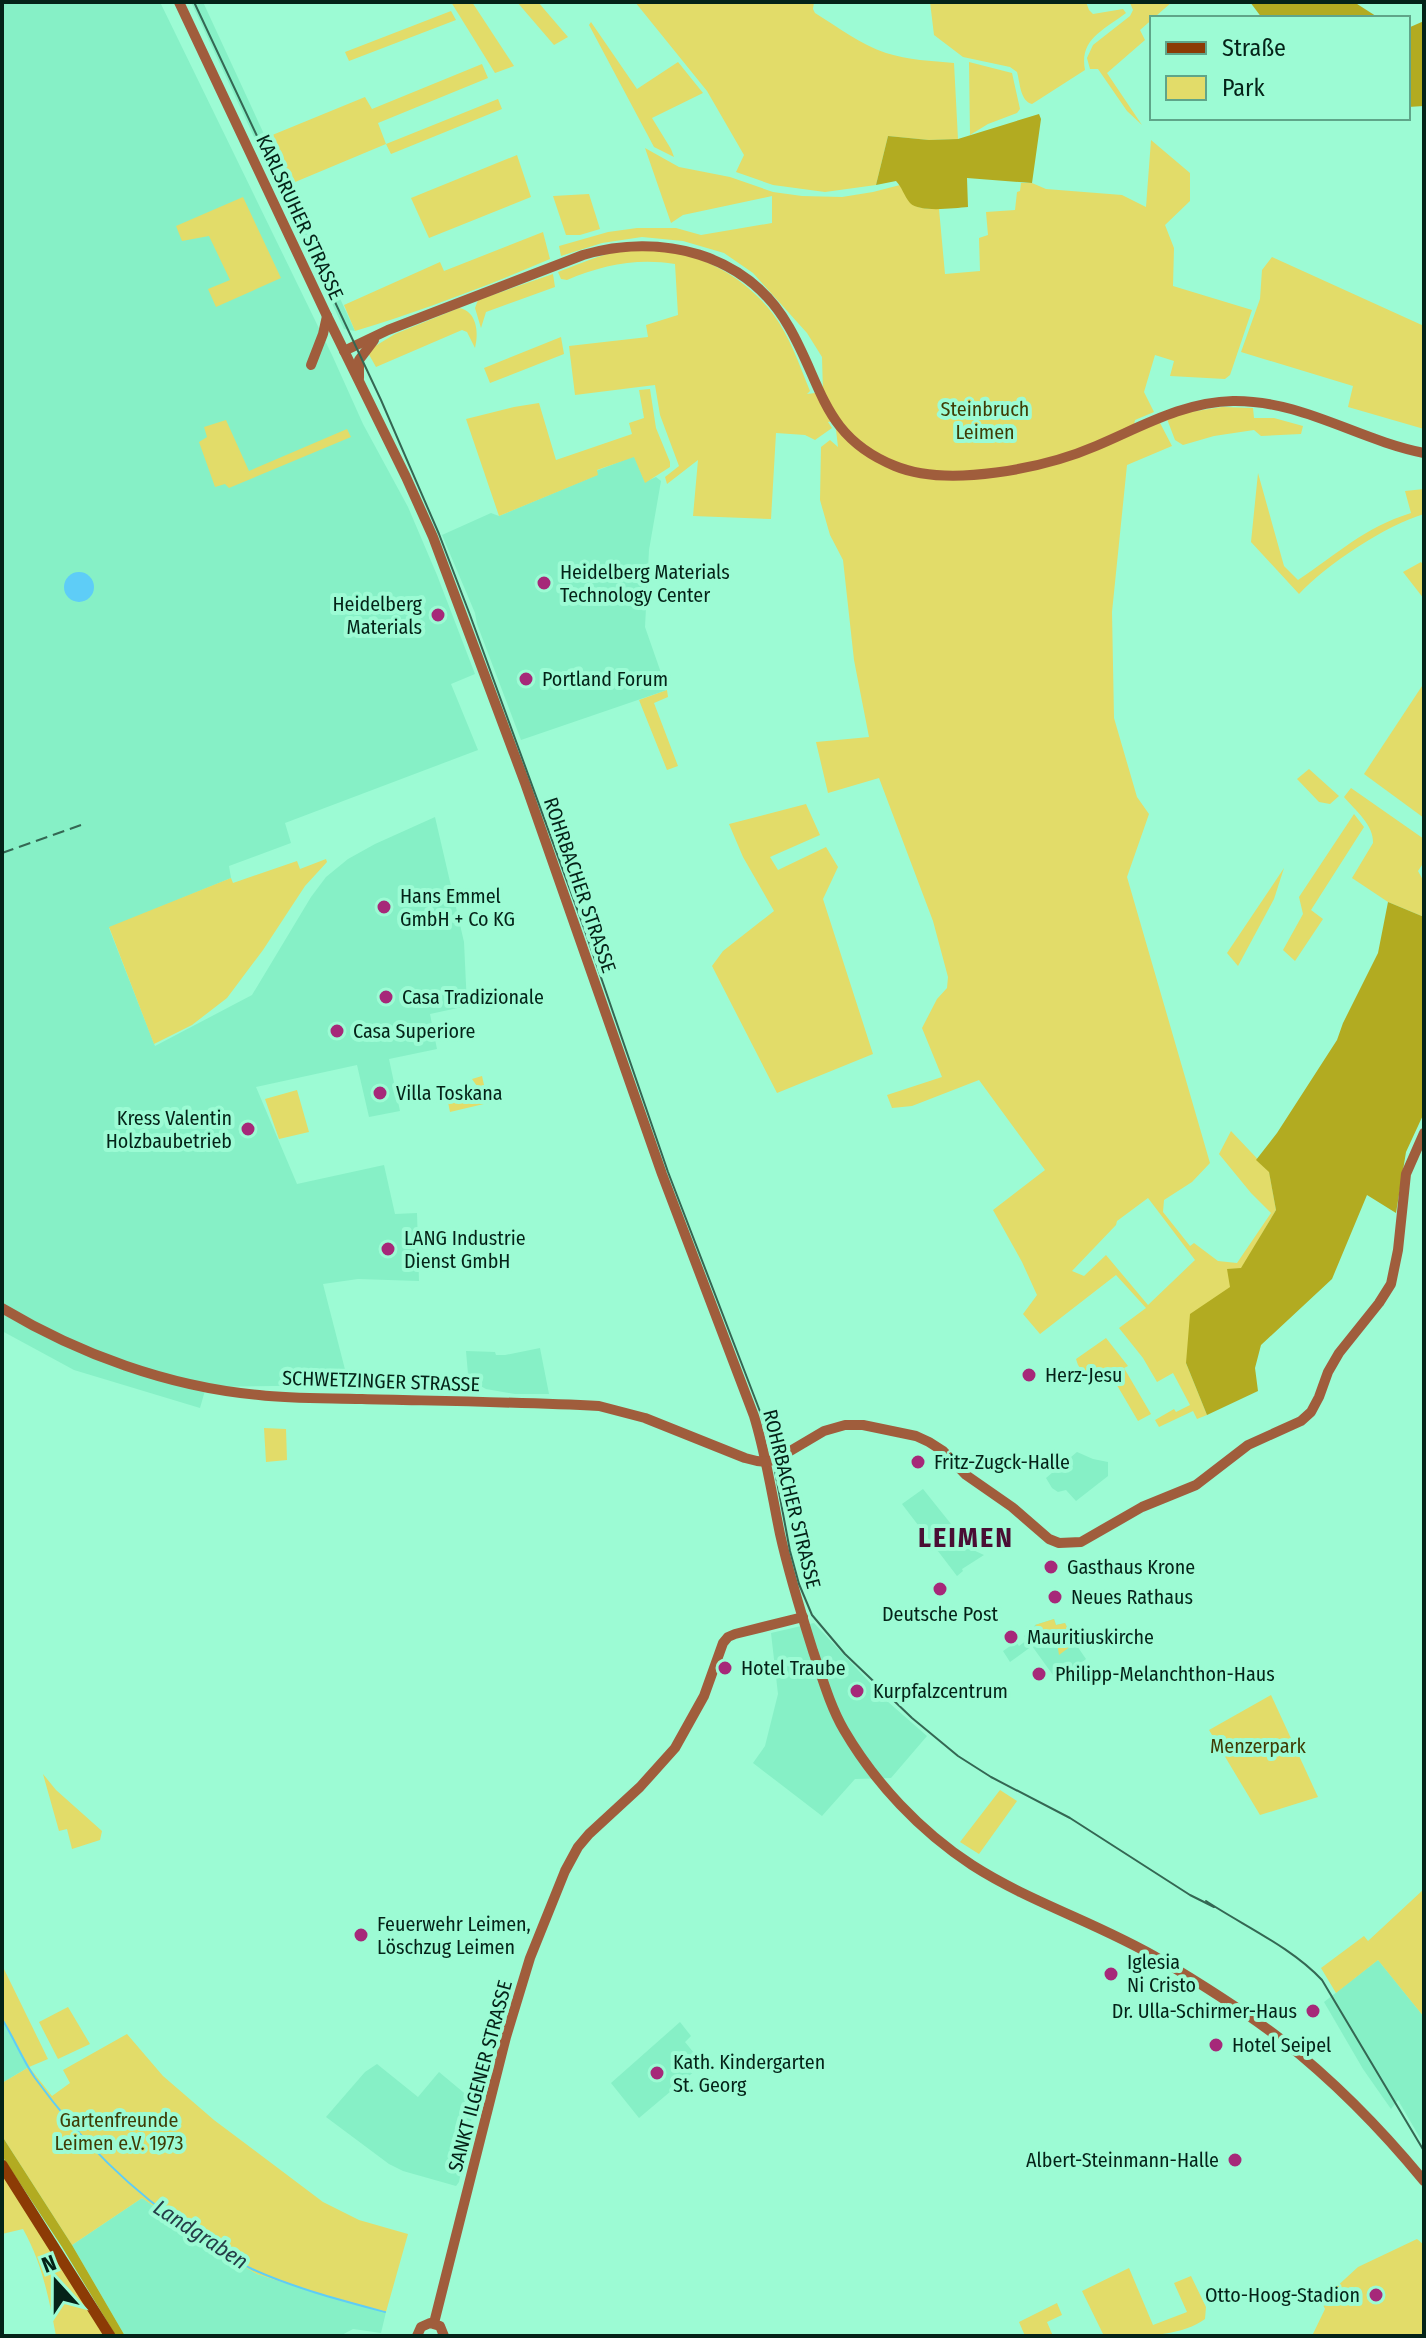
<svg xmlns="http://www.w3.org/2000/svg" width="1426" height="2338" font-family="'Fira Sans Condensed',sans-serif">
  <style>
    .built { fill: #86f0c6 }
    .green { fill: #e2dc69; fill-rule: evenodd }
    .forest { fill: #b2ab21 }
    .water { fill: #5ecdf7 }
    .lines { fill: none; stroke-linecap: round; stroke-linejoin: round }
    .stream { stroke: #5ecdf7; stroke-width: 2 }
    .secondary { stroke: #a05d3c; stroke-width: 10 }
    .primary { stroke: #8c3b05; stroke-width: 11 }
    .tram { stroke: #346753; stroke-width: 2 }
    .rail { stroke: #346753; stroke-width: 2; stroke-dasharray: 12 6; stroke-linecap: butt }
    .poi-dot { fill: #a62879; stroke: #9cfbd4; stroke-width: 3 }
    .labels { text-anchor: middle; stroke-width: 8; stroke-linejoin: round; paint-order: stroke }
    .street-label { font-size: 20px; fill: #042318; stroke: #9cfbd4 }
    .park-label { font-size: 20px; fill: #3f3c05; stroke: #9cfbd4 }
    .poi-label { font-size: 20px; fill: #042318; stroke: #9cfbd4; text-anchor: start }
    .water-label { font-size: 22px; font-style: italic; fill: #253e48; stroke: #9cfbd4 }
    .district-label { font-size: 28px; font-weight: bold; letter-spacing: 2px; fill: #4a0e34; stroke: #9cfbd4 }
  </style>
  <rect width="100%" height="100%" fill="#9cfbd4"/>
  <!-- built -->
  <g class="built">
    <path d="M2 2H160L332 355 363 424 408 507 437 575 475 674 451 684 478 750 285 823 291 843 229 866 231 878 109 928 155 1046 252 995 311 897 326 877 348 859 375 844 435 817 464 942 467 1006 430 1014 437 1049 389 1059 400 1111 369 1117 357 1065 256 1087 297 1184 384 1165 395 1214 417 1213 419 1281 358 1279 323 1284 349 1385 206 1387 200 1408 74 1370 2 1331Z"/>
    <path d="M191 2H203L355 331 344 329Z"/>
    <path d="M634 456 645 482 656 477 661 481 649 550 645 627 667 690 521 740 477 624 475 613 442 535 491 513 499 516 597 475 596 471Z"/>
    <path d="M540 1348 549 1394H515L486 1389 473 1382 468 1374 466 1351 495 1352 496 1355H505Z"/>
    <path d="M1077 1452 1093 1459 1108 1462V1476L1076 1501 1066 1490 1058 1492 1052 1488 1046 1478Z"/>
    <path d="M923 1489 971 1549 984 1555 962 1569 963 1571 957 1576 902 1504Z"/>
    <path d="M1054 1619 1056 1625 1065 1623 1075 1643 1086 1659 1058 1682 1032 1646 1010 1662 1003 1651 1016 1642 1019 1646 1027 1640 1024 1636 1033 1629 1035 1625Z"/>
    <path d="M814 1623 887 1701 927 1736 891 1778 855 1779 822 1816 753 1763 765 1746 778 1694 771 1633Z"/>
    <path d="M1378 1960 1424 2017V2145L1398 2100 1391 2109 1363 2069 1324 2002Z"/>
    <path d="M2 2018 29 2067 2 2083Z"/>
    <path d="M680 2022 691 2036 685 2042 703 2064 639 2118 611 2083Z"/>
    <path d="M377 2064 418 2097 439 2072 475 2102 459 2182 456 2186 403 2171 389 2164 326 2117 365 2072Z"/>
    <path d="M142 2198 225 2255 257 2274 319 2294 386 2312 381 2333 353 2329 340 2336H125L72 2245Z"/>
  </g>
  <!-- green -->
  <g class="green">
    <path d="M451 2H472L514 66 495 73Z"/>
    <path d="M517 2H538L568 37 554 45Z"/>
    <path d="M635 2H814L813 9 815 13C838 27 861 45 886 53 908 60 932 61 954 63L958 139 929 140 888 136 876 185 825 192 773 185 736 172 744 155 707 91Z"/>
    <path d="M930 2H1086L1089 10 1093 14 1123 9 1126 13C1104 30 1079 39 1085 70L1032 104C1020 101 1020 82 1017 72L1010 67 963 57 934 35Z"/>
    <path d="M1172 2 1140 30 1145 40 1107 73 1142 125 1127 111 1098 69H1090L1087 58 1093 45 1130 16 1133 10 1130 3Z"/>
    <path d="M451 11 456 20 349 61 345 52Z"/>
    <path d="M591 22 637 89 678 62 703 93 652 118 671 149 674 157 654 147 589 25Z"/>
    <path d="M969 62 1012 73 1020 109 1017 113 988 124 970 135Z"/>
    <path d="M482 64 488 78 378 123 386 144 498 99 502 109 391 154 386 144 288 185 265 138 365 97 372 109Z"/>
    <path d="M1151 140 1190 173V201L1165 225 1174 248 1173 286 1252 310 1230 375 1225 379 1170 376 1174 361 1155 355 1144 392 1154 412 1135 420 1132 435 1159 421 1172 446 1127 465 1112 612 1114 718 1137 797 1149 814 1127 877 1210 1163 1192 1182 1164 1200 1163 1212 1190 1246 1194 1243 1218 1261 1237 1263 1271 1213 1251 1193 1219 1154 1231 1131 1269 1171 1276 1210 1186 1363 1207 1415 1197 1419 1193 1411 1159 1427 1155 1420 1174 1409 1176 1412 1190 1405 1173 1373 1157 1382 1143 1358 1119 1328 1146 1308 1116 1275 1040 1334 1023 1314 1037 1295 1022 1262 993 1210 1045 1170 979 1080 912 1106 892 1108 887 1095 942 1077 922 1028 937 999 947 988 948 977 933 921 879 778 828 793 816 742 869 737 854 660 843 560 830 535 820 500 821 447 830 440 838 447 835 421 828 422 832 428 815 440 805 435 776 433 771 519 693 516 698 460 667 484 665 477 679 466 660 415 655 385 575 395 569 346 648 337 646 325 678 315 675 264C636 258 603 265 567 280L561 279 558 272C580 264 605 252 628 250 684 245 739 269 773 314 790 337 799 364 810 391L807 394 823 392 822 357 807 333 753 273 724 253 683 241 642 237 602 243 561 256 559 246 608 232 637 228H676L701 235 772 223V196L683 215 671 223 645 148 679 167 730 177 773 192 802 196 842 197 873 192 900 185C912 207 914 209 939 209L945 274 980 271 979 238 988 235 986 212 1015 210 1017 192 1020 191 1021 183H1032L1046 189 1122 195 1146 207ZM1148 1198 1195 1260 1148 1305 1106 1255 1084 1276 1072 1271 1116 1225 1117 1221Z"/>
    <path d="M517 155 531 197 429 238 411 198Z"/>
    <path d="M589 194 600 229 580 235H566L553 196Z"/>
    <path d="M243 197 281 278 216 307 208 289 230 280 209 236 182 241 176 226Z"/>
    <path d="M543 232 550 259C487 286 421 311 355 331L344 305 440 262 444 271Z"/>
    <path d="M1272 257 1424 326V429L1348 407 1353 386 1241 352 1260 299 1262 270Z"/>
    <path d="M553 274 555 287 486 312 481 328 475 308 478 300Z"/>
    <path d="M459 308C477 311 479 333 475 348L467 332 462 330 376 367 367 351 395 334Z"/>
    <path d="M561 337 564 354 490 383 484 368Z"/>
    <path d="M650 389 656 428 670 462V467L645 483 634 457 597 470 598 475 499 516 466 419 514 407 539 403 556 460 632 434 629 423 644 418 639 390Z"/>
    <path d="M1222 407 1253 408 1254 418H1274L1303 426 1301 434 1261 436 1254 430 1214 436 1183 445 1175 440 1167 419 1190 412Z"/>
    <path d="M226 420 249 471 347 429 351 437 229 488 225 484 215 487 199 442 207 437 204 427Z"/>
    <path d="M1258 473 1284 566 1298 580C1339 553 1363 528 1411 513L1405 491 1424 489V514C1386 525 1326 565 1299 594L1251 542Z"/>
    <path d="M1421 562 1424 566V599L1403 572Z"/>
    <path d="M1424 683V818L1364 774Z"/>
    <path d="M667 690 668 697 654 703 678 766 667 770 639 700Z"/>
    <path d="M1309 769 1339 796 1330 804 1319 802 1297 779Z"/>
    <path d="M1351 788 1424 839V862L1418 871 1424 882V917L1388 902 1352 878 1373 843C1374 825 1355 810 1344 797Z"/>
    <path d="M806 804 820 835 770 857 778 870 826 847 838 867 823 899 873 1054 777 1093 712 966 723 951 774 911 743 857 729 824Z"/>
    <path d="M1354 814 1364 827 1311 910 1323 919 1295 961 1283 950 1303 914 1299 897Z"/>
    <path d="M326 859 327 862 305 886 263 950 227 998 192 1025 154 1044 109 927 231 878 233 883 297 861 300 869Z"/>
    <path d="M1284 868 1274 899 1238 966 1227 953Z"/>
    <path d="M482 1076 488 1103 450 1112 446 1092 469 1086 473 1090 477 1086 472 1079Z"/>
    <path d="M297 1090 309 1132 279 1139 265 1099Z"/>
    <path d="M1106 1338 1128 1366 1124 1368 1151 1414 1138 1421 1111 1375 1090 1381 1078 1365 1076 1359Z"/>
    <path d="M264 1428 286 1429 287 1460 266 1462Z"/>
    <path d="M1054 1619 1056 1625 1065 1623 1075 1643 1059 1655C1057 1635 1051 1634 1035 1625Z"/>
    <path d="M1271 1695 1318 1797 1260 1815 1209 1730Z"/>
    <path d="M43 1774 56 1790 102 1831 100 1840 72 1849 67 1829 59 1831Z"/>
    <path d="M1000 1790 1017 1801 979 1854 960 1842Z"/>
    <path d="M1424 1889V2017L1378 1960 1336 1993 1321 1968 1364 1936 1368 1941Z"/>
    <path d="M2 1965 48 2059 29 2067 52 2096 70 2083 63 2070 127 2034 163 2076 214 2120 323 2202 359 2220 408 2234 386 2312 319 2294 257 2274 225 2255 142 2198 72 2245 2 2136V2083L29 2067 2 2018Z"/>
    <path d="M68 2007 90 2044 58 2059 39 2022Z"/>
    <path d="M2 2173 104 2336H56C49 2298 42 2263 23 2229L2 2234Z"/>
    <path d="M1417 2239 1424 2245V2336H1312L1325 2309 1321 2301 1358 2267Z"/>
    <path d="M1129 2268 1153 2325 1187 2312 1174 2283 1191 2276 1206 2307 1205 2319C1179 2338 1136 2336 1104 2336L1082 2291Z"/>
    <path d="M1057 2303 1062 2315 1047 2322 1053 2336H1025L1019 2322Z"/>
  </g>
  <!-- forest -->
  <g class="forest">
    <path d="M1250 2H1354L1379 18H1262Z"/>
    <path d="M1424 21V106L1408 107V28Z"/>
    <path d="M1039 114 1041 119 1032 183 967 178 968 207C954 208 920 213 910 203 904 196 902 187 896 181L876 185 888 136 929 140 958 139Z"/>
    <path d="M1388 902 1424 917V1113L1406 1152 1396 1213 1367 1195 1332 1279 1261 1345 1255 1368 1258 1391 1207 1415 1186 1363 1190 1314 1230 1287 1227 1269 1241 1268 1276 1210 1269 1172 1256 1160 1277 1133 1337 1040 1343 1023 1378 953Z"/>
    <path d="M2 2136 72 2245 125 2336H116L62 2247 2 2156Z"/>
  </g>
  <!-- water -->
  <circle class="water" cx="79" cy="587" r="15"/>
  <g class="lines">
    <!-- stream -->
    <path class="stream" d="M2 2019C14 2038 22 2059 35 2078 81 2141 130 2190 195 2234 213 2246 232 2259 252 2269 294 2288 340 2300 385 2312"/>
    <!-- secondary -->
    <g class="secondary">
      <path d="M179 2 327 316 406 477 433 537 525 783 662 1174 754 1416C766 1455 772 1495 780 1534 789 1574 801 1613 813 1651 822 1677 830 1706 844 1730 875 1783 920 1831 972 1865 1031 1903 1101 1924 1161 1960 1203 1985 1244 2011 1282 2040 1334 2081 1382 2130 1424 2181"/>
      <path d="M344 351 388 330 583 255C660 232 747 253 789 327 823 386 823 437 895 466 948 488 1045 468 1096 446 1141 427 1183 402 1233 401 1302 400 1358 440 1424 453"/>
      <path d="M311 365 323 334 327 316"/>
      <path d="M359 378V360L374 340"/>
      <path d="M2 1308C79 1354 169 1387 259 1395 293 1399 328 1398 362 1399 441 1401 520 1402 599 1406L645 1418 745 1458 757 1461 767 1462 780 1457 824 1431 845 1425H863L916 1436 929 1442 943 1451 966 1475 1012 1507 1049 1539 1059 1543 1081 1542 1142 1507 1196 1485 1248 1445 1301 1421 1311 1412 1319 1397 1328 1372 1339 1353 1379 1303 1391 1284 1398 1250 1406 1174 1424 1133"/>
      <path d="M434 2323 506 2037 530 1958 565 1871 578 1847 589 1834 640 1787 675 1748 704 1696 723 1643 728 1637 735 1634 803 1617"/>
      <path d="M417 2336 421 2327 430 2323 440 2326 444 2336"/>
    </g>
    <!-- primary -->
    <path class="primary" d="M2 2165 110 2336"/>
    <!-- tram -->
    <g class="tram">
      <path d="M194 2 381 400 439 534 470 615 584 928 668 1172 761 1414 773 1460 790 1551 799 1584 812 1615 845 1654 912 1718 958 1756 991 1777 1070 1818 1190 1895 1214 1907"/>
      <path d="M1206 1901C1244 1926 1291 1947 1322 1980L1424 2151"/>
    </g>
    <!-- rail -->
    <path class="rail" d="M2 853 81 825"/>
  </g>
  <!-- markers -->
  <g class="poi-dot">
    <circle cx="544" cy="583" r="8"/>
    <circle cx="438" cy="615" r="8"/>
    <circle cx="526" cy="679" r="8"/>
    <circle cx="384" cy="907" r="8"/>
    <circle cx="386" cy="997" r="8"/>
    <circle cx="337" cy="1031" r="8"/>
    <circle cx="380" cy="1093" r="8"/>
    <circle cx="248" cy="1129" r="8"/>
    <circle cx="388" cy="1249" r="8"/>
    <circle cx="1029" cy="1375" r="8"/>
    <circle cx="918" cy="1462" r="8"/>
    <circle cx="1051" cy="1567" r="8"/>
    <circle cx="940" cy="1589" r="8"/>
    <circle cx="1055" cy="1597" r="8"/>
    <circle cx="1011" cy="1637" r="8"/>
    <circle cx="725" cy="1668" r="8"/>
    <circle cx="1039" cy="1674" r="8"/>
    <circle cx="857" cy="1691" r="8"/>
    <circle cx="361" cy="1935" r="8"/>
    <circle cx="1111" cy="1974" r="8"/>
    <circle cx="1313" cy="2011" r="8"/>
    <circle cx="1216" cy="2045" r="8"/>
    <circle cx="657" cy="2073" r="8"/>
    <circle cx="1235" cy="2160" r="8"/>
    <circle cx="1376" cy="2295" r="8"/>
  </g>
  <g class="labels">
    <!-- street labels -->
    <g class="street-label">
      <text transform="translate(300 217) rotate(65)" y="7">KARLSRUHER STRASSE</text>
      <text transform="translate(580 885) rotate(71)" y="7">ROHRBACHER STRASSE</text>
      <text transform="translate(381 1381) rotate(2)" y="7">SCHWETZINGER STRASSE</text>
      <text transform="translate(792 1499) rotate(76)" y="7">ROHRBACHER STRASSE</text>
      <text transform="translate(480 2076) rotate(-75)" y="7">SANKT ILGENER STRASSE</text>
    </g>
    <!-- park labels -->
    <g class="park-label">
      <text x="985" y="416">Steinbruch<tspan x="985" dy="23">Leimen</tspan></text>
      <text x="1258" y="1753">Menzerpark</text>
      <text x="119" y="2127">Gartenfreunde<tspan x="119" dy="23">Leimen e.V. 1973</tspan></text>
    </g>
    <!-- poi labels -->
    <g class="poi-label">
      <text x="560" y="579">Heidelberg Materials<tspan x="560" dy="23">Technology Center</tspan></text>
      <text x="422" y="611" text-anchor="end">Heidelberg<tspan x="422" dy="23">Materials</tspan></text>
      <text x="542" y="686">Portland Forum</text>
      <text x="400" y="903">Hans Emmel<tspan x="400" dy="23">GmbH + Co KG</tspan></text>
      <text x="402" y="1004">Casa Tradizionale</text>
      <text x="353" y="1038">Casa Superiore</text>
      <text x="396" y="1100">Villa Toskana</text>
      <text x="232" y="1125" text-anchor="end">Kress Valentin<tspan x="232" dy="23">Holzbaubetrieb</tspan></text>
      <text x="404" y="1245">LANG Industrie<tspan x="404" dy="23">Dienst GmbH</tspan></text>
      <text x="1045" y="1382">Herz-Jesu</text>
      <text x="934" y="1469">Fritz-Zugck-Halle</text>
      <text x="1067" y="1574">Gasthaus Krone</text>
      <text x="1071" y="1604">Neues Rathaus</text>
      <text x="940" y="1621" text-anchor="middle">Deutsche Post</text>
      <text x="1027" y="1644">Mauritiuskirche</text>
      <text x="741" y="1675">Hotel Traube</text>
      <text x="1055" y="1681">Philipp-Melanchthon-Haus</text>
      <text x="873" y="1698">Kurpfalzcentrum</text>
      <text x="377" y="1931">Feuerwehr Leimen,<tspan x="377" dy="23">Löschzug Leimen</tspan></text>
      <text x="1127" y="1969">Iglesia<tspan x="1127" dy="23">Ni Cristo</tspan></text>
      <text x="1297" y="2018" text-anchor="end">Dr. Ulla-Schirmer-Haus</text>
      <text x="1232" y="2052">Hotel Seipel</text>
      <text x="673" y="2069">Kath. Kindergarten<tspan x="673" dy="23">St. Georg</tspan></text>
      <text x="1219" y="2167" text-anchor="end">Albert-Steinmann-Halle</text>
      <text x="1360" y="2302" text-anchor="end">Otto-Hoog-Stadion</text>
    </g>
    <!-- water labels -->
    <g class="water-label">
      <text transform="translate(201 2234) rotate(33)" y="8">Landgraben</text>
    </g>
    <!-- district labels -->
    <g class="district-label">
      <text x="966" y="1547">LEIMEN</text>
    </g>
  </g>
  <!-- border -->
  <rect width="1426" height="2338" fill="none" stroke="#042318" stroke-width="8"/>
  <!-- legend -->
  <rect x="1150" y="16" width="260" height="104" fill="#9cfbd4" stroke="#5fa589" stroke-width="2"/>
  <rect x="1166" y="42" width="40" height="12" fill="#8c3b05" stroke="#5fa589" stroke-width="2"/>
  <text x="1222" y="56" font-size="24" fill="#042318">Straße</text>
  <rect x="1166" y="76" width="40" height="24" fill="#e2dc69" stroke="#5fa589" stroke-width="2"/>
  <text x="1222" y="96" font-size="24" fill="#042318">Park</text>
  <!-- north arrow -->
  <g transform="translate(56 2282) rotate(339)" stroke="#9cfbd4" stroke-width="6" paint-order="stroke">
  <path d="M0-6L14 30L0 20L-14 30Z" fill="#042318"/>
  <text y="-12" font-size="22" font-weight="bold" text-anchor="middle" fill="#042318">N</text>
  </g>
</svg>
